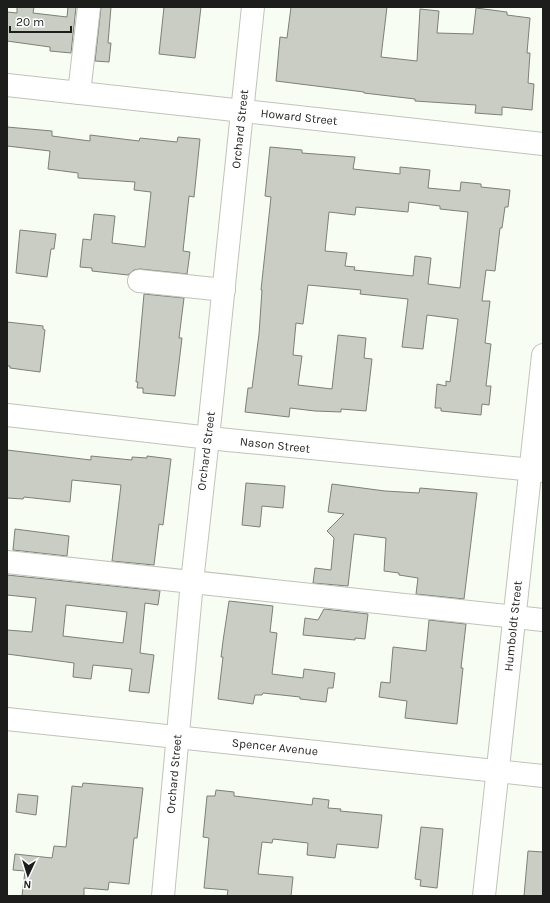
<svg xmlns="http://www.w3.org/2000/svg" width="550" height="903" font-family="Karla,sans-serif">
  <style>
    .building { fill: #c9cdc3; stroke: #7c8077; fill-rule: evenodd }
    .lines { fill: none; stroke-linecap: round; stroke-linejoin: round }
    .minor-casing { stroke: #bfc4ba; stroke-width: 24 }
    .minor { stroke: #fff; stroke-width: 22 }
    .labels { text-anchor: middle; stroke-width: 3; stroke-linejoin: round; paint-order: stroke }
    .street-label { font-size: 12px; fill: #1d1e1b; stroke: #fff }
  </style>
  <rect width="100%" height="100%" fill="#f8fdf3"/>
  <!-- building -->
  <g class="building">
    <path d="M17 7H34L33 13 67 17 68 7H76L71 53 50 51V47L7 41V12L17 13Z"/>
    <path d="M101 7H111L108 43H111L109 62 95 61Z"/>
    <path d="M164 7H201L195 58 159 54Z"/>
    <path d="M291 7H387L381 57 417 61 420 9 439 11 437 33 473 34 476 8 507 12V15L530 18 527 53H530L528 83 534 84 532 110 502 107V115L475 113 476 105 415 101V99L364 93V92L276 81 280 37 287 38Z"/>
    <path d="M7 127 52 131V136L90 141V135L139 141 140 138 177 142 178 137 200 139 194 197 189 196 183 251 190 252 187 274 140 269 134 270 128 275 92 271V268L80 267 83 239 91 240 94 214 115 216 112 243 145 247 151 192 134 190 135 182 78 178V173L48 169 50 151 7 146Z"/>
    <path d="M270 147 302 150V153L355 157 353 169 400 174V167L430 170 428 188 460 191 461 182 481 184V187L510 190 508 207H505L502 228H500L495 271 486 270 482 301H490L485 343 491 344 486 386H491L489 405 482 404 481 415 441 411V408H435L437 384 446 386V381L450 382 458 319 427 315 423 349 402 347 408 299 360 294 361 290 308 285 303 324 296 323 293 355 302 356 298 385 332 389 338 335 366 338 364 358 372 359 366 411 341 409V412L315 411 290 408 289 417 245 412 248 388H252L259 334 262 290H261L271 197 265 196ZM409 202 440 206V209L468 212 460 288 428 284 431 258 415 256 413 276 354 270 355 267 345 266 347 253 325 251 329 212 355 215 356 207 408 212Z"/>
    <path d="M20 230 56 234 54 249H51L47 277 16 273Z"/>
    <path d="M144 294 184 298 179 338H182L175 396 143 393V388H137L138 382H136Z"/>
    <path d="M7 322 43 326V329L45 330 40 372 10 368V366H7Z"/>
    <path d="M7 450 91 460V456L132 460V457L147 458V456L171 459 163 525 159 524 154 565 112 561 121 485 72 480 70 502 24 497 23 499 7 498Z"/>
    <path d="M246 483 285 486 283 508 262 506 260 527 242 525Z"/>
    <path d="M332 484 385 491 419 493 420 488 477 493 464 599 416 594 418 578 399 575V573L384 571 386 538 354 534 348 586 313 583 315 568 331 570 334 538 327 531 344 514 328 512Z"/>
    <path d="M15 529 69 536 67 556 13 550Z"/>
    <path d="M7 575 160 591 158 605 145 603 140 653 154 655 149 693 129 691 132 669 93 665 91 679 73 677 74 663 7 654V630L32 632 36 598 7 595ZM66 605 127 612 123 643 63 636Z"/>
    <path d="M229 601 273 606 270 632 277 633 272 674 303 678 304 669 335 673 333 688H328L326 702 300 699V697L263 693 262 695H255L253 704 218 699 223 657H221L223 641Z"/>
    <path d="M324 609 368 614 365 639 355 638V640L303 635 305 618 318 620Z"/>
    <path d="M429 620 466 624 461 668H463L457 724 405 718 407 701 379 697 381 682 390 683 393 647 426 651Z"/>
    <path d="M83 783 143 788 137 838H134L129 884 109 882 108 890 84 888V896H22L25 871 13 870 15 854 52 858 54 846 66 847 72 786 82 787Z"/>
    <path d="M216 790 234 792V796L312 805 313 798 329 800 328 808 341 809 340 811 382 815 378 848 337 844 335 858 307 855 308 843 273 839 272 843 262 842 258 874 293 877 291 896H227L228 890 204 888 209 838 203 837 207 796H215Z"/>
    <path d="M18 794 38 796 36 815 16 812Z"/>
    <path d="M421 827 443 829 437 888 420 886 421 880 415 879Z"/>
    <path d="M528 851 543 852V896H524Z"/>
  </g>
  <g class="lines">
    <!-- minor casing -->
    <g class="minor-casing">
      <g id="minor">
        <path d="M7 85 543 144"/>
        <path d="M79 93 89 7"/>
        <path d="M139 281 224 290"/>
        <path d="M7 415 228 440 543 471"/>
        <path d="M7 562 543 620"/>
        <path d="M7 719 543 776"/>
        <path d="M163 896 192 582 208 438 253 7"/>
        <path d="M484 896 543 355"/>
      </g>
    </g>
    <!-- minor -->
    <use href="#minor" class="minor"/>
  </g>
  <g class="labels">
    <!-- street labels -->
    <g class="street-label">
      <text transform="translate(299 117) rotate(6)" y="4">Howard Street</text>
      <text transform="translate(240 129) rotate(-84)" y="4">Orchard Street</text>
      <text transform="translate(275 445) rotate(6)" y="4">Nason Street</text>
      <text transform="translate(206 451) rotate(-83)" y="4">Orchard Street</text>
      <text transform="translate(513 626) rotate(-84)" y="4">Humboldt Street</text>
      <text transform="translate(275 747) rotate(6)" y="4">Spencer Avenue</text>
      <text transform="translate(174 774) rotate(-85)" y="4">Orchard Street</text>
    </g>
  </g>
  <!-- border -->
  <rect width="550" height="903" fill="none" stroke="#1d1e1b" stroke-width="16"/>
  <!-- north arrow -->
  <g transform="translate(28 875) rotate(184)" stroke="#ffffff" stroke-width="3" paint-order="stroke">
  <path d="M0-3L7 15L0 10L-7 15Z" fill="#1d1e1b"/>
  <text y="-6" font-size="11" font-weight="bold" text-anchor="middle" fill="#1d1e1b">N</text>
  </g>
  <!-- scale -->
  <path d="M10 26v6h61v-6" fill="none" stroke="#1d1e1b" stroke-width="2"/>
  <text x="16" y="26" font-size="12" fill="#1d1e1b" stroke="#ffffff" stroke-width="3" paint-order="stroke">20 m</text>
</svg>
